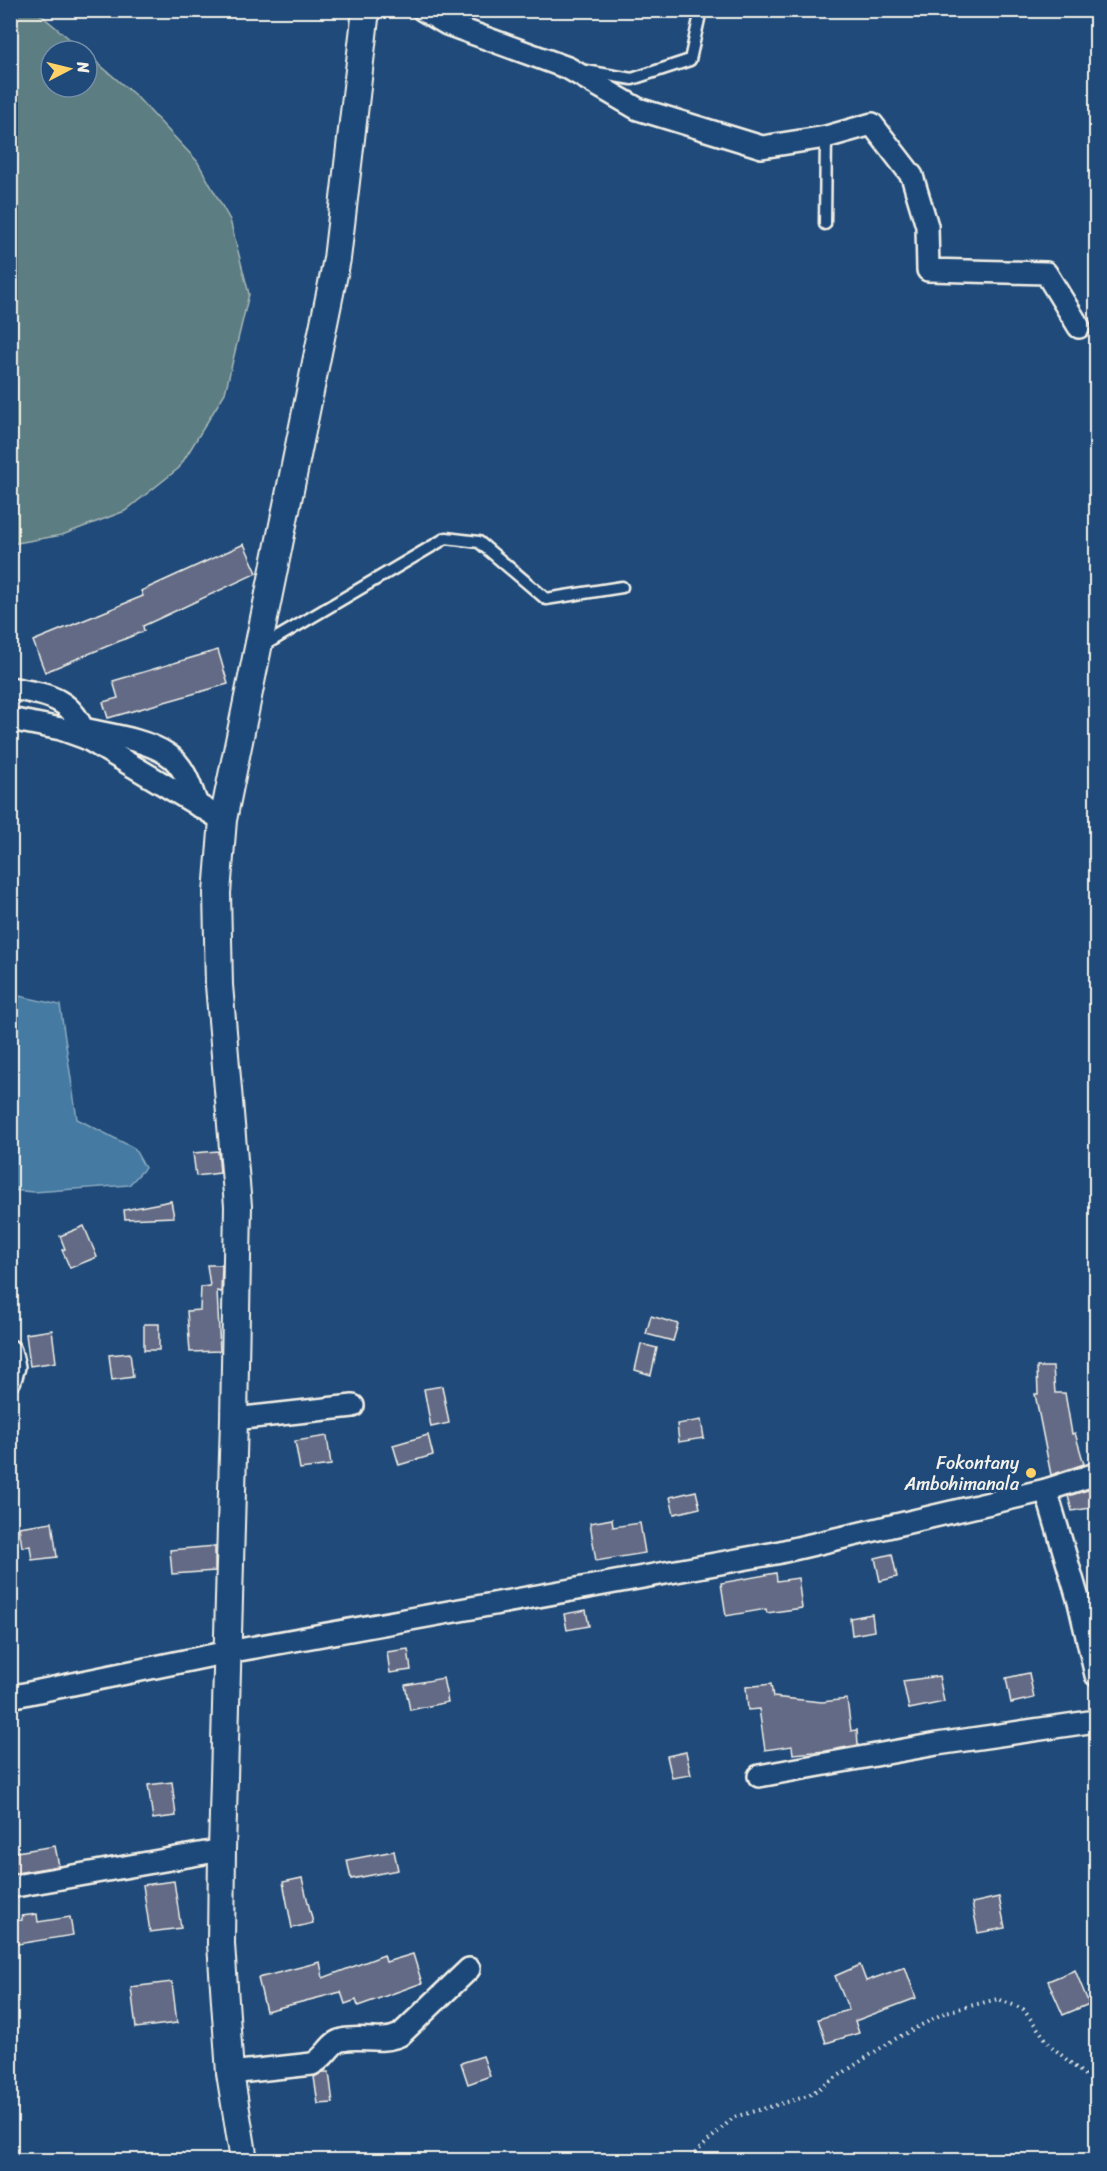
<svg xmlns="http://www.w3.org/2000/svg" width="1107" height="2171" font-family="Sriracha,sans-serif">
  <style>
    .green { fill: #5c7d82; stroke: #a8b7b5; stroke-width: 1.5 }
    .water { fill: #457aa3; stroke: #8baabf; stroke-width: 1.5 }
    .building { fill: #636b86; stroke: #f4f1e8; stroke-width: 1.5 }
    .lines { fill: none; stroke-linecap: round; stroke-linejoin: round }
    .service-casing { stroke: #f4f1e8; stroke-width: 15 }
    .minor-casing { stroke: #f4f1e8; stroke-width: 26 }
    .tertiary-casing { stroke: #f4f1e8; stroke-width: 30 }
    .path { stroke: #f4f1e8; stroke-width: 4; stroke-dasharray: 1.5 4.5; stroke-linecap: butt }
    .service { stroke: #1f4a7a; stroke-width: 10 }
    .minor { stroke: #1f4a7a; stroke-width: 21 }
    .tertiary { stroke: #1f4a7a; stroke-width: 26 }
    .poi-dot { fill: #ffd166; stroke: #1f4a7a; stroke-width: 2 }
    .labels { text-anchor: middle; stroke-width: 6; stroke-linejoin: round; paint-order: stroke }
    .poi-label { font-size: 18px; fill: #f4f1e8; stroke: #1f4a7a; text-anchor: end }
  </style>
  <rect width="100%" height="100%" fill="#1f4a7a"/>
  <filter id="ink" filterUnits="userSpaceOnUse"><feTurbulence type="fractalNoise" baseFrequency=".0167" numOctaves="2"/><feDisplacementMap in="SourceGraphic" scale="12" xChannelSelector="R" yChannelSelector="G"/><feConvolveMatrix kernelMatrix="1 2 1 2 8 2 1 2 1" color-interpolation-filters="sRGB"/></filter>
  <g filter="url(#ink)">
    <!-- green -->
    <path class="green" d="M36 11 84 51H51V87H87V54L136 96 197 161 230 220 249 294 225 393 179 468 125 511 62 535 11 544 10 11Z"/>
    <!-- water -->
    <path class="water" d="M10 994 60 1005 77 1119 134 1148 145 1168 129 1185 34 1192 11 1190Z"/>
    <!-- building -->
    <g class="building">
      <path d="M244 544 257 573 143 626 144 631 45 672 33 641 143 596 141 591Z"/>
      <path d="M218 650 228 684 108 718 103 702 118 698 113 681Z"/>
      <path d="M218 1151 220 1173 196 1176 193 1153Z"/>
      <path d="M171 1201 174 1217 125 1219 124 1210Z"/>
      <path d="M84 1226 97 1257 70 1268 62 1250 65 1249 60 1236Z"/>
      <path d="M207 1265H222L221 1292 217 1291 220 1351 190 1352 187 1311 200 1310 201 1287 210 1286Z"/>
      <path d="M651 1316 678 1324 673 1341 646 1334Z"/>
      <rect x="144" y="1324" width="15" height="26"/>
      <path d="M52 1330 56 1362 30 1366 26 1334Z"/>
      <path d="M641 1344 657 1348 651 1375 635 1370Z"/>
      <path d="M130 1353 133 1377 112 1380 109 1355Z"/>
      <path d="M1037 1367H1053L1055 1393H1065L1072 1434 1075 1433 1084 1464 1051 1475 1035 1394H1038Z"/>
      <path d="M442 1386 449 1423 431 1427 424 1389Z"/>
      <path d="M701 1420 704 1438 679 1442 677 1424Z"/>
      <path d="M428 1435 433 1455 399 1465 393 1445Z"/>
      <path d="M327 1436 331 1465 300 1469 295 1441Z"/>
      <path d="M1091 1489V1491L1096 1490V1507L1072 1511 1068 1496Z"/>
      <path d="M696 1491 700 1508 674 1514 670 1497Z"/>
      <path d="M612 1519 613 1527 640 1523 645 1553 596 1561 590 1523Z"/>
      <path d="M52 1522 57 1557 32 1560 30 1546 22 1547 19 1527Z"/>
      <path d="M215 1546V1571L172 1574 170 1550Z"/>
      <path d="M892 1554 897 1577 880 1581 875 1558Z"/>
      <path d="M776 1573 777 1581 798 1578 802 1608 767 1613 766 1609 726 1616 721 1583Z"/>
      <path d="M586 1610 589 1626 567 1630 564 1614Z"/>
      <path d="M872 1614 874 1631 852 1635 850 1618Z"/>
      <path d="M408 1649 411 1670 390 1673 387 1652Z"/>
      <path d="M1029 1673 1034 1698 1011 1703 1006 1678Z"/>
      <path d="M939 1676 944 1702 909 1709 903 1681Z"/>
      <path d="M443 1678 448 1702 410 1710 405 1685Z"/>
      <path d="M771 1684 773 1697 822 1702 847 1699 851 1731 857 1730 858 1745 826 1751 793 1754 792 1746 765 1750 759 1709 748 1710 746 1687Z"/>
      <path d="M686 1752 691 1775 672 1778 667 1756Z"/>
      <path d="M172 1782 176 1816 153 1819 148 1785Z"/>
      <path d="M55 1846 59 1866 10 1874V1853Z"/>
      <path d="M394 1851 398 1870 351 1879 347 1860Z"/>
      <path d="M302 1878 313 1923 292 1928 283 1882Z"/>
      <path d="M174 1881 181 1928 150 1932 143 1885Z"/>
      <path d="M999 1897 1005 1928 978 1933 972 1903Z"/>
      <path d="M37 1914 38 1922 70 1917 73 1935 12 1945 10 1921 22 1920V1916Z"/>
      <path d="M413 1954 422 1983 358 2006 356 2000 345 2004 341 1992 266 2011 258 1978 320 1962 323 1978 384 1955 386 1962Z"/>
      <path d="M860 1965 866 1981 905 1967 916 1998 855 2021 859 2033 826 2043 818 2019 849 2010 835 1976Z"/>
      <path d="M1075 1970 1089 2004 1063 2015 1048 1981Z"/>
      <path d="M172 1982 177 2023 136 2028 131 1987Z"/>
      <path d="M483 2056 490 2076 468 2084 461 2063Z"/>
      <path d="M323 2072H329L333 2103 318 2104 314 2077Z"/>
    </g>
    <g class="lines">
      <!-- service casing -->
      <g class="service-casing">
        <g id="service">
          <path d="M586 71 632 79 690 60 701 10"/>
          <path d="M825 224 826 137"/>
          <path d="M261 647 446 538 479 542 546 599 622 587"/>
        </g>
      </g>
      <!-- minor casing -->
      <g class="minor-casing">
        <g id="minor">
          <path d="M423 10 447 24 568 68 638 109 762 147 826 137 872 124 912 176 927 226 928 270 1046 273 1079 327"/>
          <path d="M10 688C48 695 73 697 86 738"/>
          <path d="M10 719 61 729 86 738 223 820"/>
          <path d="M83 729C109 735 144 739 167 754 184 764 191 788 197 805"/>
          <path d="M10 1351 14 1367 10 1380"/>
          <path d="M234 1419 353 1406"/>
          <path d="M1046 1490 1079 1602 1096 1675"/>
          <path d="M10 1697 228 1652 776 1553 1046 1490 1096 1474"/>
          <path d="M759 1776 937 1744 1096 1721"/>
          <path d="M10 1887 222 1850"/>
          <path d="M230 2073 312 2064C326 2058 330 2042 342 2040 361 2035 381 2044 400 2035L469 1969"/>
        </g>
      </g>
      <!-- tertiary casing -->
      <g class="tertiary-casing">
        <path id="tertiary" d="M244 2160 230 2073 221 1944 222 1850 234 1419 238 1206 219 985 217 893 223 820 337 259 366 10"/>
      </g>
      <!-- path -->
      <path class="path" d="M679 2160 691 2157 734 2117 808 2096 893 2040 946 2012 998 1999 1023 2009 1051 2046 1096 2085"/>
      <!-- service -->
      <use href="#service" class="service"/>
      <!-- minor -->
      <use href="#minor" class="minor"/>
      <!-- tertiary -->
      <use href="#tertiary" class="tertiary"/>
    </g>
  </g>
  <!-- markers -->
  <circle class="poi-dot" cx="1031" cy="1473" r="6"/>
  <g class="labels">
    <!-- poi labels -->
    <g class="poi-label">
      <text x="1019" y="1469">Fokontany<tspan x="1019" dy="21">Ambohimanala</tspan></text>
    </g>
  </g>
  <!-- margin -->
  <rect width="1107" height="2171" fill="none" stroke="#1f4a7a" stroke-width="36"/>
  <rect x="18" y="18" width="1071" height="2135" fill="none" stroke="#f4f1e8" stroke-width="2" filter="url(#ink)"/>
  <!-- north arrow -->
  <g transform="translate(69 69) rotate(83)"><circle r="28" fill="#1f4a7a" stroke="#748da6" stroke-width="1.5"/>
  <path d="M0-4.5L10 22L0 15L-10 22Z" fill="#ffd166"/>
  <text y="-9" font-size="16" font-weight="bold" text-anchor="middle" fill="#f4f1e8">N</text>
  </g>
</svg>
